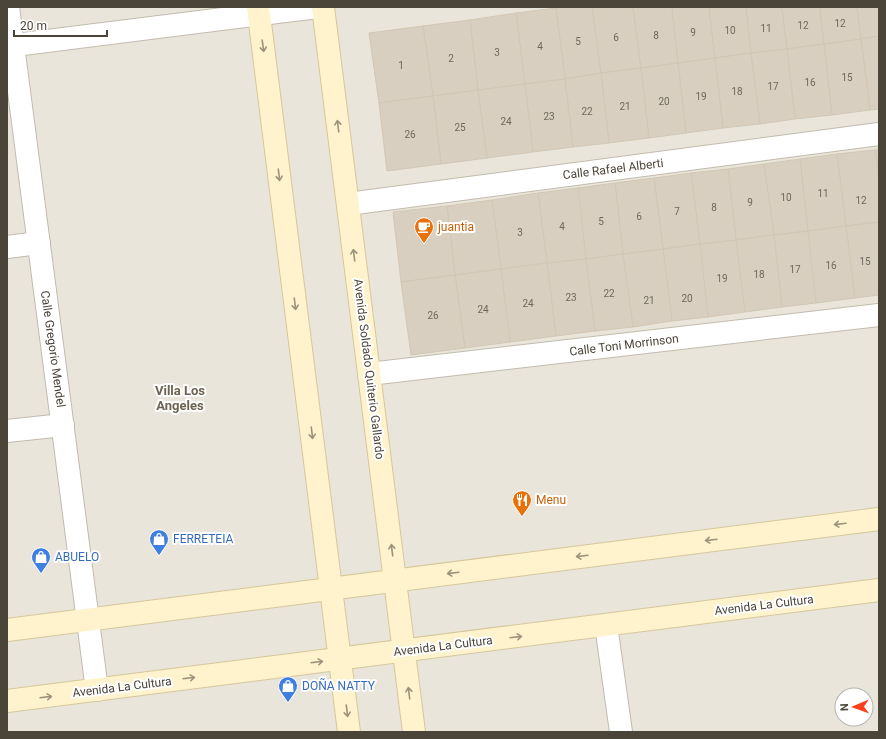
<svg xmlns="http://www.w3.org/2000/svg" width="886" height="739" viewBox="0 0 886 739" font-family="Roboto,sans-serif">
  <style>
    .residential { fill: #eae5da; fill-rule: evenodd }
    .building { fill: #d8cfc1; stroke: #d3c7b4 }
    .lines { fill: none; stroke-linecap: round; stroke-linejoin: round }
    .street-casing { stroke: #c2bbae; stroke-width: 24 }
    .secondary-casing { stroke: #d6c79b; stroke-width: 24 }
    .street { stroke: #fff; stroke-width: 22 }
    .secondary { stroke: #fff3cd; stroke-width: 22 }
    .oneway { stroke: #9c937c }
    .labels { text-anchor: middle; dominant-baseline: central; stroke-width: 4; stroke-linejoin: round; paint-order: stroke }
    .number-label { font-size: 10px; fill: #6e675b }
    .street-label { font-size: 12px; fill: #4b4439; stroke: #fff }
    .food-label { font-size: 12px; fill: #c56008; stroke: #fff; text-anchor: start }
    .shop-label { font-size: 12px; fill: #366cbe; stroke: #fff; text-anchor: start }
    .neighbourhood-label { font-size: 13px; font-weight: bold; fill: #6e6250; stroke: #fff }
  </style>
  <rect width="100%" height="100%" fill="#f6f3ec"/>
  <!-- residential -->
  <path class="residential" d="M7,7H879V732H7ZM842,695H866V719H842Z"/>
  <!-- building -->
  <g class="building">
    <polygon points="561,7 592,7 601,73 565,79 556,8"/>
    <polygon points="592,7 633,7 641,68 601,73"/>
    <polygon points="633,7 672,7 678,63 641,68"/>
    <polygon points="672,7 709,7 715,58 678,63"/>
    <polygon points="709,7 746,7 751,53 715,58"/>
    <polygon points="746,7 782,7 787,49 751,53"/>
    <polygon points="782,7 820,7 824,44 787,49"/>
    <polygon points="820,7 857,7 861,39 824,44"/>
    <polygon points="857,7 879,7 879,36 861,39"/>
    <polygon points="556,8 565,79 525,84 516,13"/>
    <polygon points="516,13 525,84 478,90 470,20"/>
    <polygon points="470,20 478,90 433,96 423,26"/>
    <polygon points="423,26 433,96 379,103 369,33"/>
    <polygon points="879,36 879,109 870,110 861,39"/>
    <polygon points="861,39 870,110 832,115 824,44"/>
    <polygon points="824,44 832,115 795,119 787,49"/>
    <polygon points="787,49 795,119 760,124 751,53"/>
    <polygon points="751,53 760,124 723,128 715,58"/>
    <polygon points="715,58 723,128 686,133 678,63"/>
    <polygon points="678,63 686,133 649,138 641,68"/>
    <polygon points="641,68 649,138 609,143 601,73"/>
    <polygon points="601,73 609,143 573,147 565,79"/>
    <polygon points="565,79 573,147 533,152 525,84"/>
    <polygon points="525,84 533,152 487,158 478,90"/>
    <polygon points="478,90 487,158 441,164 433,96"/>
    <polygon points="433,96 441,164 387,171 379,103"/>
    <polygon points="879,149 879,177 875,150"/>
    <polygon points="875,150 879,177 879,222 846,226 837,154"/>
    <polygon points="837,154 846,226 808,231 800,159"/>
    <polygon points="800,159 808,231 774,235 764,164"/>
    <polygon points="764,164 774,235 736,240 728,169"/>
    <polygon points="728,169 736,240 700,244 691,173"/>
    <polygon points="691,173 700,244 663,249 654,178"/>
    <polygon points="654,178 663,249 623,254 615,183"/>
    <polygon points="615,183 623,254 586,259 578,188"/>
    <polygon points="578,188 586,259 547,263 538,193"/>
    <polygon points="538,193 547,263 501,269 492,200"/>
    <polygon points="492,200 501,269 455,275 447,206"/>
    <polygon points="447,206 455,275 401,282 393,212"/>
    <polygon points="879,222 879,295 855,298 846,226"/>
    <polygon points="846,226 855,298 816,303 808,231"/>
    <polygon points="808,231 816,303 782,307 774,235"/>
    <polygon points="774,235 782,307 745,312 736,240"/>
    <polygon points="736,240 745,312 708,317 700,244"/>
    <polygon points="700,244 708,317 672,321 663,249"/>
    <polygon points="663,249 672,321 633,327 623,254"/>
    <polygon points="623,254 633,327 595,331 586,259"/>
    <polygon points="586,259 595,331 556,336 547,263"/>
    <polygon points="547,263 556,336 510,342 501,269"/>
    <polygon points="501,269 510,342 465,348 455,275"/>
    <polygon points="455,275 465,348 411,355 401,282"/>
  </g>
  <g class="lines">
    <!-- street casing -->
    <g class="street-casing">
      <g id="street">
        <polyline points="8,7 97,690"/>
        <polyline points="7,46 318,7"/>
        <polyline points="348,204 879,134"/>
        <polyline points="7,247 39,243"/>
        <polyline points="369,374 879,315"/>
        <polyline points="7,431 63,425"/>
        <polyline points="606,625 621,732"/>
      </g>
    </g>
    <!-- secondary casing -->
    <g class="secondary-casing">
      <g id="secondary">
        <polyline points="258,7 349,732"/>
        <polyline points="323,7 414,732"/>
        <polyline points="7,630 879,519"/>
        <polyline points="7,701 879,590"/>
      </g>
    </g>
    <!-- street -->
    <use href="#street" class="street"/>
    <!-- secondary -->
    <use href="#secondary" class="secondary"/>
  </g>
  <!-- one-way arrows -->
  <defs><path id="oneway-shaft" d="M-6 0H5M1.5-3L5.5 0L1.5 3" fill="none" stroke-width="1.6" stroke-linecap="round" stroke-linejoin="round"/></defs>
  <g class="oneway">
    <use href="#oneway-shaft" transform="translate(263 46) rotate(82)"/>
    <use href="#oneway-shaft" transform="translate(338 126) rotate(-97)"/>
    <use href="#oneway-shaft" transform="translate(279 175) rotate(83)"/>
    <use href="#oneway-shaft" transform="translate(354 255) rotate(-97)"/>
    <use href="#oneway-shaft" transform="translate(295 304) rotate(83)"/>
    <use href="#oneway-shaft" transform="translate(312 433) rotate(83)"/>
    <use href="#oneway-shaft" transform="translate(840 524) rotate(173)"/>
    <use href="#oneway-shaft" transform="translate(711 540) rotate(173)"/>
    <use href="#oneway-shaft" transform="translate(392 550) rotate(-97)"/>
    <use href="#oneway-shaft" transform="translate(582 556) rotate(173)"/>
    <use href="#oneway-shaft" transform="translate(453 573) rotate(173)"/>
    <use href="#oneway-shaft" transform="translate(516 637) rotate(-7)"/>
    <use href="#oneway-shaft" transform="translate(317 662) rotate(-7)"/>
    <use href="#oneway-shaft" transform="translate(189 678) rotate(-7)"/>
    <use href="#oneway-shaft" transform="translate(409 693) rotate(-97)"/>
    <use href="#oneway-shaft" transform="translate(46 697) rotate(-7)"/>
    <use href="#oneway-shaft" transform="translate(347 711) rotate(83)"/>
  </g>
  <!-- icons -->
  <defs>
    <g id="cafe-pin" transform="scale(1)"><path d="M0 17L-7.5 6A9.5 9.5 0 1 1 7.5 6Z" fill="#e8710a" stroke="#fff"/><path d="M-5.5-4.5H6V0H3Q3 3.5 0 3.5H-2.5Q-5.5 3.5-5.5 0ZM3-3.2v2h1.7v-2ZM-6 4.5H4V6H-6Z" fill="#fff"/></g>
    <g id="restaurant-pin" transform="scale(1)"><path d="M0 17L-7.5 6A9.5 9.5 0 1 1 7.5 6Z" fill="#e8710a" stroke="#fff"/><path d="M-5-6h1v4h1v-4h1v4h1v-4h1v5L-1.5 .5V6h-2V.5L-5-1ZM5-6V6H3V1.5H1.5Q1.5-4 5-6Z" fill="#fff"/></g>
    <g id="shop-pin" transform="scale(1)"><path d="M0 17L-7.5 6A9.5 9.5 0 1 1 7.5 6Z" fill="#3f7fe0" stroke="#fff"/><path d="M-5-2.5h2.3a2.7 3.5 0 0 1 5.4 0H5L5.5 6h-11ZM-1.5-2.5h3a1.5 2.3 0 0 0-3 0Z" fill="#fff"/></g>
  </defs>
  <g fill-rule="evenodd">
    <use href="#cafe-pin" x="424" y="227"/>
    <use href="#restaurant-pin" x="522" y="500"/>
    <use href="#shop-pin" x="159" y="539"/>
    <use href="#shop-pin" x="41" y="557"/>
    <use href="#shop-pin" x="288" y="686"/>
  </g>
  <g class="labels">
    <!-- number labels -->
    <g class="number-label">
      <text x="840" y="23">12</text>
      <text x="803" y="25">12</text>
      <text x="766" y="28">11</text>
      <text x="730" y="30">10</text>
      <text x="693" y="32">9</text>
      <text x="656" y="35">8</text>
      <text x="616" y="37">6</text>
      <text x="578" y="41">5</text>
      <text x="540" y="46">4</text>
      <text x="497" y="52">3</text>
      <text x="451" y="58">2</text>
      <text x="401" y="65">1</text>
      <text x="847" y="77">15</text>
      <text x="810" y="82">16</text>
      <text x="773" y="86">17</text>
      <text x="737" y="91">18</text>
      <text x="701" y="96">19</text>
      <text x="664" y="101">20</text>
      <text x="625" y="106">21</text>
      <text x="587" y="111">22</text>
      <text x="549" y="116">23</text>
      <text x="506" y="121">24</text>
      <text x="460" y="127">25</text>
      <text x="410" y="134">26</text>
      <text x="823" y="193">11</text>
      <text x="786" y="197">10</text>
      <text x="861" y="200">12</text>
      <text x="750" y="202">9</text>
      <text x="714" y="207">8</text>
      <text x="677" y="211">7</text>
      <text x="639" y="216">6</text>
      <text x="601" y="221">5</text>
      <text x="562" y="226">4</text>
      <text x="520" y="232">3</text>
      <text x="865" y="261">15</text>
      <text x="831" y="265">16</text>
      <text x="795" y="269">17</text>
      <text x="759" y="274">18</text>
      <text x="722" y="278">19</text>
      <text x="609" y="293">22</text>
      <text x="571" y="297">23</text>
      <text x="687" y="298">20</text>
      <text x="649" y="300">21</text>
      <text x="528" y="303">24</text>
      <text x="483" y="309">24</text>
      <text x="433" y="315">26</text>
    </g>
    <!-- street labels -->
    <g class="street-label">
      <text transform="translate(613 169) rotate(-7)">Calle Rafael Alberti</text>
      <text transform="translate(624 345) rotate(-7)">Calle Toni Morrinson</text>
      <text transform="translate(53 349) rotate(82)">Calle Gregorio Mendel</text>
      <text transform="translate(369 369) rotate(83)">Avenida Soldado Quiterio Gallardo</text>
      <text transform="translate(764 605) rotate(-7)">Avenida La Cultura</text>
      <text transform="translate(443 646) rotate(-7)">Avenida La Cultura</text>
      <text transform="translate(122 687) rotate(-7)">Avenida La Cultura</text>
    </g>
    <!-- food labels -->
    <g class="food-label">
      <text x="438" y="227">juantia</text>
      <text x="536" y="500">Menu</text>
    </g>
    <!-- shop labels -->
    <g class="shop-label">
      <text x="173" y="539">FERRETEIA</text>
      <text x="55" y="557">ABUELO</text>
      <text x="302" y="686">DOÑA NATTY</text>
    </g>
    <!-- neighbourhood labels -->
    <g class="neighbourhood-label">
      <text x="180" y="390">Villa Los<tspan x="180" dy="15">Angeles</tspan></text>
    </g>
  </g>
  <!-- border -->
  <rect width="886" height="739" fill="none" stroke="#4b4439" stroke-width="16"/>
  <!-- north arrow -->
  <g transform="translate(854 707) rotate(268)"><circle r="19" fill="#ffffff" stroke="#b7b4b0"/>
  <path d="M0-3L7 15L0 10L-7 15Z" fill="#fc3f1d"/>
  <text y="-6" font-size="11" font-weight="bold" text-anchor="middle" fill="#4b4439">N</text>
  </g>
  <!-- scale -->
  <path d="M14 30v6h93v-6" fill="none" stroke="#4b4439" stroke-width="2"/>
  <text x="20" y="30" font-size="12" fill="#4b4439" stroke="#ffffff" stroke-width="3" paint-order="stroke">20 m</text>
</svg>
